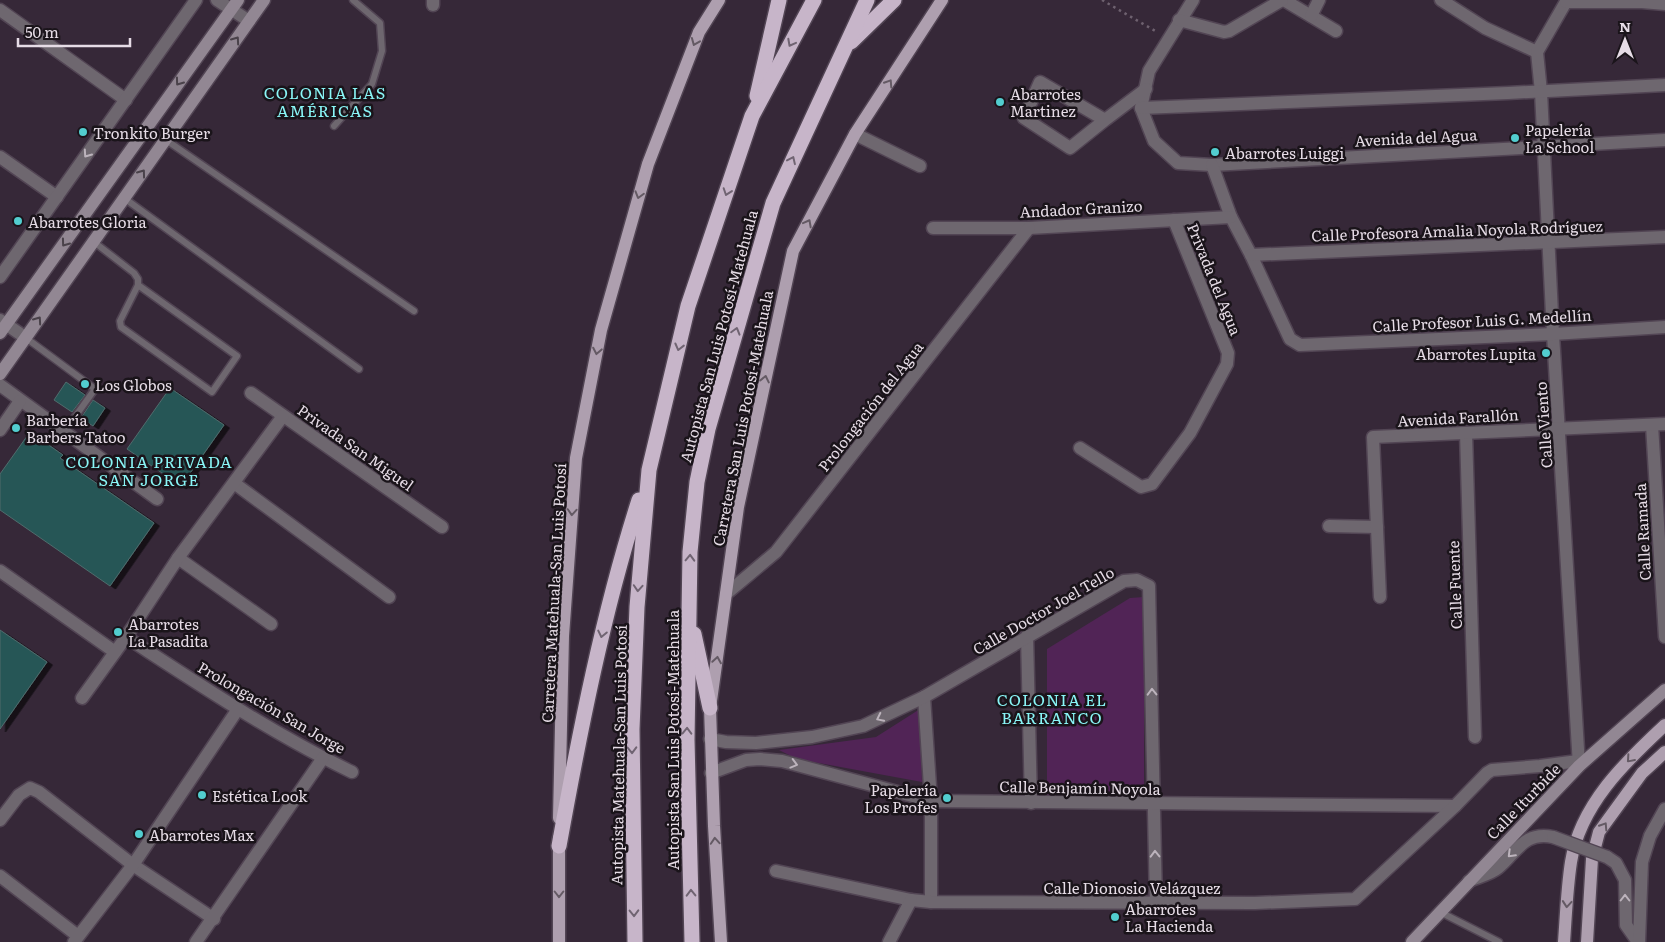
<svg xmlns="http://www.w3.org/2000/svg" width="1665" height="942" viewBox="0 0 1665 942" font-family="Literata,serif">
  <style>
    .green { fill: #512456 }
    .building { fill: #265657; stroke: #4f6c6c; filter: url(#shadow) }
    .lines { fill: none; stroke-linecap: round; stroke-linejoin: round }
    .lane-casing { stroke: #524554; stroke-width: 9 }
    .street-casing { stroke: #524554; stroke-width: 15 }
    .secondary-casing { stroke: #524554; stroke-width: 15 }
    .primary-casing { stroke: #524554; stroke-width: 15 }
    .highway-casing { stroke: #524554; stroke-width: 18 }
    .path { stroke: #6e616f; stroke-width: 2.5; stroke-dasharray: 2.5 4; stroke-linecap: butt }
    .lane { stroke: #6e676f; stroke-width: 6 }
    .street { stroke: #6e676f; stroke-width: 12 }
    .secondary { stroke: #928793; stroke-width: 12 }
    .primary { stroke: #ae9faf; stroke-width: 12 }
    .highway { stroke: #c7b5c9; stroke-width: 15 }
    .street-bridge-casing { stroke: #524554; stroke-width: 15; stroke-linecap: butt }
    .street-bridge { stroke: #6e676f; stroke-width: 12 }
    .oneway { stroke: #4a424a }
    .oneway2 { stroke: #645a64 }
    .oneway3 { stroke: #706472 }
    .oneway4 { stroke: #bcb3bc }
    .poi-dot { fill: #52cdcf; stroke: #1a141a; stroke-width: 2 }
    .labels { text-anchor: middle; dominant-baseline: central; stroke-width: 5; stroke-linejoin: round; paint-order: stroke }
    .poi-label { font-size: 15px; fill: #e6dce6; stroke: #1a141a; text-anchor: start }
    .street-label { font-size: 15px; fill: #e6dce6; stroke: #1a141a }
    .neighbourhood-label { font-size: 16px; letter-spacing: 1px; fill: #8af6f7; stroke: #1a141a }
  </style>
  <defs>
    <filter id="shadow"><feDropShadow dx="5.5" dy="3" stdDeviation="0" flood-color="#0009"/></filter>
  </defs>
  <rect width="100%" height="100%" fill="#362838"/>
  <!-- green -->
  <g class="green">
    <polygon points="1144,597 1144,795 1047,797 1047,649 1130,598"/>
    <polygon points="920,709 922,782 797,759 779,750 876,737"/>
  </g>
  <!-- building -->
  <g class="building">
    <polygon points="66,382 85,395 72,412 54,400"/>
    <polygon points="170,388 224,425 181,486 127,449"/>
    <polygon points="93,400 105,408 93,426 81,418"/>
    <polygon points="30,432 63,455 60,458 154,523 110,586 0,510 0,474"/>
    <polygon points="0,630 47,662 0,729"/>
  </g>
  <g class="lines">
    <!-- lane casing -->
    <g class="lane-casing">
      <g id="lane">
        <polyline points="334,126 372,84 382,51 380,23 353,0"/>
        <polyline points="166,140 414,311"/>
        <polyline points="124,198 359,369"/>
        <polyline points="94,242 134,273 138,279 138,285 120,321 121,327 212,392 237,356 138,285"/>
        <polyline points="26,338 95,389 64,432"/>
        <polyline points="1440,912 1499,942"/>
      </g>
    </g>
    <!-- street casing -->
    <g class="street-casing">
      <g id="street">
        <polyline points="217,0 249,21"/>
        <polyline points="433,0 433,5"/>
        <polyline points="1193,0 1149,71 1141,108 1154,141 1178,163 1212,165 1665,140"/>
        <polyline points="1284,0 1336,31"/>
        <polyline points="1441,0 1485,28 1537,52"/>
        <polyline points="1567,0 1537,52 1541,92 1553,334 1579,766"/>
        <polyline points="1566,2 1642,2 1665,4"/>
        <polyline points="0,10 126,100"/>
        <polyline points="1311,16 1319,0"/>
        <polyline points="1179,20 1224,32 1229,31 1282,0"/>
        <polyline points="1141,108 1508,93 1665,85"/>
        <polyline points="1105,120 1070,148 1024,118 1040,82 1105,120 1146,89"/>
        <polyline points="855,134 920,166"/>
        <polyline points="0,157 57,197"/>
        <polyline points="1212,165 1231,217 1251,255 1290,339 1300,345 1553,334 1665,327"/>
        <polyline points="933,228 1029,228 1231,217"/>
        <polyline points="1251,255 1665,237"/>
        <polyline points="0,277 196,0"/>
        <polyline points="0,320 26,338"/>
        <polyline points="0,385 157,499"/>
        <polyline points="251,393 442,527"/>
        <polyline points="1652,425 1665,637"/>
        <polyline points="0,430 20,401"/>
        <polyline points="1466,433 1475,737"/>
        <polyline points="1080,448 1141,487 1152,484 1190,433 1227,364 1228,353 1174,220"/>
        <polyline points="234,483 389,597"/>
        <polyline points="1329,526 1377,527"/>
        <polyline points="178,558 271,624"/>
        <polyline points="0,571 115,652"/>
        <polyline points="726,594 776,552 1029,228"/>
        <polyline points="1380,597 1373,437 1665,424"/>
        <polyline points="1027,636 1031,803"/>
        <path d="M126,637C200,685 273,734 352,772"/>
        <polyline points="924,697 931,801 931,902"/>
        <polyline points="82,698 126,637 178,558 283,416"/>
        <polyline points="710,739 726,742 756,743 812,737 863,726 924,697 1124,581 1137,580 1149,586 1156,903"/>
        <polyline points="711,773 746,760 760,759 782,761 931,801 1455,806"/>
        <polyline points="0,820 19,795 30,788 39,792 133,865 214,919"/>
        <polyline points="1607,857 1616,863 1625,880 1626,925 1638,942"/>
        <polyline points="776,871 911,900 931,902 1255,903 1355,899 1455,806 1487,773 1492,770 1540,766 1578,761"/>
        <polyline points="0,876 78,936"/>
        <path d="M1469,881C1478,877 1491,874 1498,868C1517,852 1524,831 1553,837"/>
        <polyline points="74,942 133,865 238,709"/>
        <polyline points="196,942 323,758"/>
        <polyline points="889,942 911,900"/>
        <polyline points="1639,942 1642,862 1650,836 1665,809"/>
      </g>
    </g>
    <!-- secondary casing -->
    <g class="secondary-casing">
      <g id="secondary">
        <polyline points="0,333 238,0"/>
        <polyline points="0,374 264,0"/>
        <polyline points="1412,942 1579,766 1665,690"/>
      </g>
    </g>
    <!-- primary casing -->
    <g class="primary-casing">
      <g id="primary">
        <polyline points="559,818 563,636 576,458 601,330 648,164 699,32 719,0"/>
        <polyline points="559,942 559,838"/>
        <polyline points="721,942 714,826 710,708 738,507 793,251 855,134 942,0"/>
        <path d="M1564,942C1566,915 1567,888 1571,862C1580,805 1625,762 1665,725"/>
        <polyline points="1587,942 1592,859 1599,832 1642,773 1665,752"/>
      </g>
    </g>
    <!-- highway casing -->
    <g class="highway-casing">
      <g id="highway">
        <polyline points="851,42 894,0"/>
        <polyline points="757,96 779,0"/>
        <polyline points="694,634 710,708"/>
        <path d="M559,846C580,730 603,613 639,500"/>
        <polyline points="635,942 632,729 637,607 649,470 688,306 752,116 814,0"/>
        <polyline points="692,942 687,740 690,552 697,482 708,429 773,203 867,0"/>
      </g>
    </g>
    <!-- path -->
    <polyline class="path" points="1102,0 1157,32"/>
    <!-- lane -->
    <use href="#lane" class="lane"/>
    <!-- street -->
    <use href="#street" class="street"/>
    <!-- secondary -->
    <use href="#secondary" class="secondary"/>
    <!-- primary -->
    <use href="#primary" class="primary"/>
    <!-- highway -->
    <use href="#highway" class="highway"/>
    <!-- street-bridge casing -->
    <g class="street-bridge-casing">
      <polyline id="street-bridge" points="1553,837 1607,857"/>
    </g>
    <!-- street-bridge -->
    <use href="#street-bridge" class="street-bridge"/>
  </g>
  <!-- one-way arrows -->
  <defs><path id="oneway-chevron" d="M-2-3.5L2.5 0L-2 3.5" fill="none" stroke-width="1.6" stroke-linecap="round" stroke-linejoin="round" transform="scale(1.25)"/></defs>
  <g class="oneway">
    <use href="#oneway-chevron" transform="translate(236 40) rotate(-55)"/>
    <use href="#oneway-chevron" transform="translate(179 82) rotate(126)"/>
    <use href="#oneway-chevron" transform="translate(142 173) rotate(-54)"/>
    <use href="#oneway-chevron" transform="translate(65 243) rotate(126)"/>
    <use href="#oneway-chevron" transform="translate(38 320) rotate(-55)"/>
  </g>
  <g class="oneway2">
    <use href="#oneway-chevron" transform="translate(695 42) rotate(112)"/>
    <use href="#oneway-chevron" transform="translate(889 83) rotate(-57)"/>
    <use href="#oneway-chevron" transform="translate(639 195) rotate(106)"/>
    <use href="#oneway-chevron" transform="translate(808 223) rotate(-62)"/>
    <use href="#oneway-chevron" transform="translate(597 351) rotate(101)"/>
    <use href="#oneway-chevron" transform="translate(765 379) rotate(-78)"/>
    <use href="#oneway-chevron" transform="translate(572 512) rotate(94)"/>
    <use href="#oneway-chevron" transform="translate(717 660) rotate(-81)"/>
    <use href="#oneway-chevron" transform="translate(1630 759) rotate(131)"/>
    <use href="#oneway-chevron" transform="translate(1604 826) rotate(-57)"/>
    <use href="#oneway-chevron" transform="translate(715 841) rotate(-94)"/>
    <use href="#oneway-chevron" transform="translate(559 894) rotate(90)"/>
    <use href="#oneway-chevron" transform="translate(1567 904) rotate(95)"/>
  </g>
  <g class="oneway3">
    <use href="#oneway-chevron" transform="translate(791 43) rotate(118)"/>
    <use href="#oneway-chevron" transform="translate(792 160) rotate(-65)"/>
    <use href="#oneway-chevron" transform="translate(727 192) rotate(109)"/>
    <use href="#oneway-chevron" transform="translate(736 331) rotate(-74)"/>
    <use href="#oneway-chevron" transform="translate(679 347) rotate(104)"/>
    <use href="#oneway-chevron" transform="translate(690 558) rotate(-88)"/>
    <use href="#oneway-chevron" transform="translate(638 588) rotate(94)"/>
    <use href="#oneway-chevron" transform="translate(602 634) rotate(102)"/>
    <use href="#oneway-chevron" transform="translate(687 731) rotate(-89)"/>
    <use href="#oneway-chevron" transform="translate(632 750) rotate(89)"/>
    <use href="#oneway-chevron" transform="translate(691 893) rotate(-91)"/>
    <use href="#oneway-chevron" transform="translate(634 913) rotate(89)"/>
  </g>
  <g class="oneway4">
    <use href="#oneway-chevron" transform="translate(87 154) rotate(125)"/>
    <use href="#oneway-chevron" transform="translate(1152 692) rotate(-91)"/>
    <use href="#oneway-chevron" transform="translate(880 718) rotate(154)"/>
    <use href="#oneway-chevron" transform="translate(794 764) rotate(15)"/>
    <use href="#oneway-chevron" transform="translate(1155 854) rotate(-91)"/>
    <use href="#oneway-chevron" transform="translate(1511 854) rotate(135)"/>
    <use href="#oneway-chevron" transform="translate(1625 898) rotate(-90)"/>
  </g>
  <!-- markers -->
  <g class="poi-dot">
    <circle cx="1000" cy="102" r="5"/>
    <circle cx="83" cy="132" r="5"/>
    <circle cx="1515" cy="138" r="5"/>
    <circle cx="1215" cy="152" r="5"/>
    <circle cx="18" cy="221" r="5"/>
    <circle cx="1546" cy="353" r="5"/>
    <circle cx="85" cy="384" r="5"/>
    <circle cx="16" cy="428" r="5"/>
    <circle cx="118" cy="632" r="5"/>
    <circle cx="202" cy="795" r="5"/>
    <circle cx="947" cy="798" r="5"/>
    <circle cx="139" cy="834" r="5"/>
    <circle cx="1115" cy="917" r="5"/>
  </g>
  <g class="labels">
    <!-- poi labels -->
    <g class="poi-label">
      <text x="1010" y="93">Abarrotes<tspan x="1010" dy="17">Martinez</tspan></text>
      <text x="1525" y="129">Papelería<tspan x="1525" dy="17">La School</tspan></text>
      <text x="93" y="132">Tronkito Burger</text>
      <text x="1225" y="152">Abarrotes Luiggi</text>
      <text x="28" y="221">Abarrotes Gloria</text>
      <text x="1536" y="353" text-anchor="end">Abarrotes Lupita</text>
      <text x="95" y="384">Los Globos</text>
      <text x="26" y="419">Barbería<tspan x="26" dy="17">Barbers Tatoo</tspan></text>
      <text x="128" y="623">Abarrotes<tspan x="128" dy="17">La Pasadita</tspan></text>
      <text x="937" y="789" text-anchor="end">Papelería<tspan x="937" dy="17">Los Profes</tspan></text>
      <text x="212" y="795">Estética Look</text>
      <text x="149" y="834">Abarrotes Max</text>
      <text x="1125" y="908">Abarrotes<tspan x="1125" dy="17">La Hacienda</tspan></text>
    </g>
    <!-- street labels -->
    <g class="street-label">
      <text transform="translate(1416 137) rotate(-3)">Avenida del Agua</text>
      <text transform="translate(1081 208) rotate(-3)">Andador Granizo</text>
      <text transform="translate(1457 230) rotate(-2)">Calle Profesora Amalia Noyola Rodríguez</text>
      <text transform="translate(1215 279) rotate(68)">Privada del Agua</text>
      <text transform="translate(1482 320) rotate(-3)">Calle Profesor Luis G. Medellín</text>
      <text transform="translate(718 336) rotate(-75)">Autopista San Luis Potosí-Matehuala</text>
      <text transform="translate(870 406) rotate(-52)">Prolongación del Agua</text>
      <text transform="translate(1458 417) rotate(-3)">Avenida Farallón</text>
      <text transform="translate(742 418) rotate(-79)">Carretera San Luis Potosí-Matehuala</text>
      <text transform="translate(1543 425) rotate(-94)">Calle Viento</text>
      <text transform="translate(356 447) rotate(35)">Privada San Miguel</text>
      <text transform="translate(1642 532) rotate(-93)">Calle Ramada</text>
      <text transform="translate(1454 585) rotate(-92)">Calle Fuente</text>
      <text transform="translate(553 593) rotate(-87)">Carretera Matehuala-San Luis Potosí</text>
      <text transform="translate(1043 610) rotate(-30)">Calle Doctor Joel Tello</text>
      <text transform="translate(272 707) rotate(30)">Prolongación San Jorge</text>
      <text transform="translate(672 740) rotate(-90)">Autopista San Luis Potosí-Matehuala</text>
      <text transform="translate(618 755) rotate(-89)">Autopista Matehuala-San Luis Potosí</text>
      <text transform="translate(1080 787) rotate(1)">Calle Benjamín Noyola</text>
      <text transform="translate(1523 801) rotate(-46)">Calle Iturbide</text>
      <text x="1132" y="887">Calle Dionosio Velázquez</text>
    </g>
    <!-- neighbourhood labels -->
    <g class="neighbourhood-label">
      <text x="325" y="92">COLONIA LAS<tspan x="325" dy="18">AMÉRICAS</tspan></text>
      <text x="149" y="461">COLONIA PRIVADA<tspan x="149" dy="18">SAN JORGE</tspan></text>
      <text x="1052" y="699">COLONIA EL<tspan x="1052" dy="18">BARRANCO</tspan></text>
    </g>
  </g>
  <!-- north arrow -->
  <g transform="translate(1625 40)" stroke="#1a141a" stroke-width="4" paint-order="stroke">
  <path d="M0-4L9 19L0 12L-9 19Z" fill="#e6dce6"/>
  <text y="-8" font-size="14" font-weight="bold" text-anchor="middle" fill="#e6dce6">N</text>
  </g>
  <!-- scale -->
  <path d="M18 38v8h112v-8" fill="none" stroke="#e6dce6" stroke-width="2.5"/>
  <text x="25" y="38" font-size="15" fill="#e6dce6" stroke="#1a141a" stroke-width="4" paint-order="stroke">50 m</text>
</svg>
